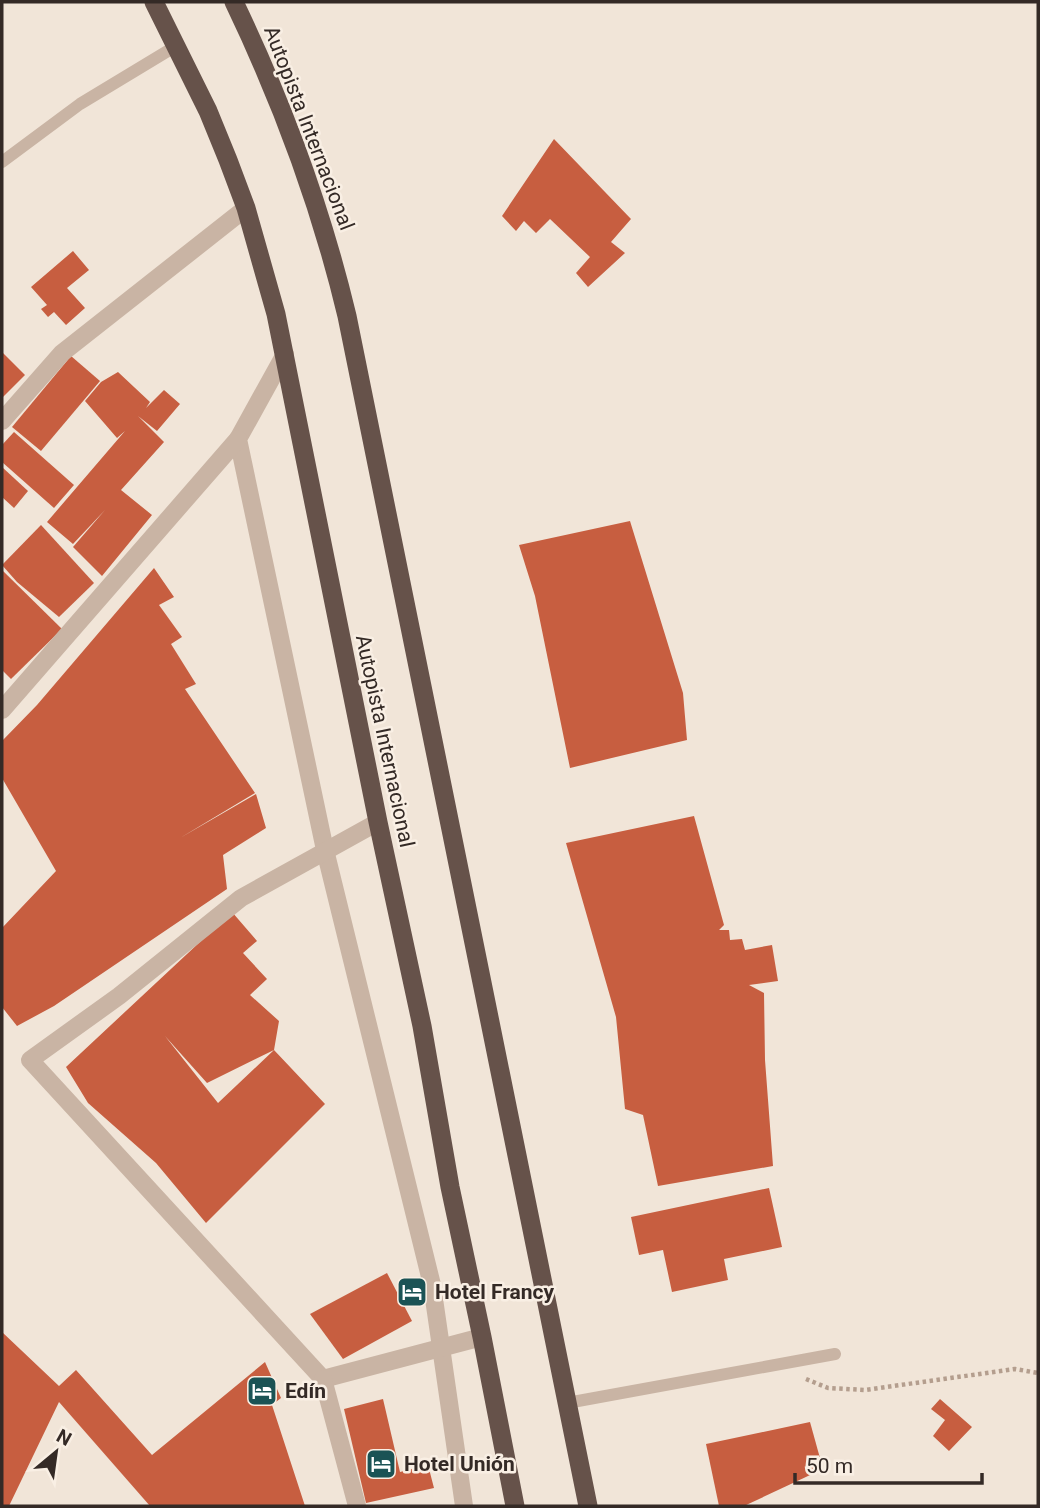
<svg xmlns="http://www.w3.org/2000/svg" width="1040" height="1508" viewBox="0 0 1040 1508" font-family="Roboto,sans-serif">
  <style>
    .building { fill: #c75e40; fill-rule: evenodd }
    .lines { fill: none; stroke-linecap: round; stroke-linejoin: round }
    .path { stroke: #b49e8e; stroke-width: 4.5; stroke-dasharray: 3.5 3.5; stroke-linecap: butt }
    .service { stroke: #c9b4a4; stroke-width: 12 }
    .minor { stroke: #c9b4a4; stroke-width: 18 }
    .trunk { stroke: #66524a; stroke-width: 19 }
    .labels { text-anchor: middle; dominant-baseline: central; stroke-width: 5; stroke-linejoin: round; paint-order: stroke }
    .street-label { font-size: 21px; fill: #342a26; stroke: #f9efe4 }
    .poi-label { font-size: 21px; font-weight: bold; fill: #342a26; stroke: #f9efe4; text-anchor: start }
  </style>
  <rect width="100%" height="100%" fill="#f1e5d8"/>
  <!-- building -->
  <g class="building">
    <polygon points="554,139 631,219 611,242 625,253 588,287 576,273 590,257 550,219 536,233 524,221 516,231 502,216"/>
    <polygon points="73,251 89,270 67,288 85,308 66,325 54,312 48,317 41,309 47,305 31,287"/>
    <polygon points="2,352 25,375 2,398"/>
    <polygon points="71,356 100,381 41,451 12,427"/>
    <polygon points="118,372 150,402 146,408 164,390 180,404 157,431 138,416 164,442 121,490 152,515 102,576 73,547 105,510 73,544 47,522 125,431 117,438 85,401 101,382"/>
    <polygon points="14,432 74,485 54,508 2,462 2,445"/>
    <polygon points="2,467 28,491 14,508 2,497"/>
    <polygon points="630,521 683,693 687,740 570,768 535,596 519,545"/>
    <polygon points="41,525 94,583 59,617 17,582 2,565"/>
    <polygon points="154,568 174,597 159,605 182,637 171,644 196,684 185,689 255,793 180,838 256,794 266,828 223,855 227,889 54,1006 17,1026 2,1007 2,928 56,871 2,778 2,741 37,705"/>
    <polygon points="2,570 62,629 11,679 2,670"/>
    <polygon points="694,816 724,925 719,930 729,930 730,940 742,939 745,950 772,945 778,981 749,985 764,993 765,1060 773,1166 658,1186 643,1115 625,1109 616,1017 566,843"/>
    <path d="M232,912L257,941L243,953L267,979L250,995L279,1021L274,1050L325,1104L206,1223L156,1163L88,1103L66,1067ZM165,1036L207,1083L274,1050L218,1103Z"/>
    <polygon points="769,1188 782,1247 724,1259 728,1280 672,1292 663,1250 639,1255 631,1217"/>
    <polygon points="387,1273 412,1321 343,1359 310,1314"/>
    <polygon points="2,1332 59,1386 76,1370 152,1455 265,1362 281,1398 272,1405 305,1506 150,1506 59,1402 9,1506 2,1506"/>
    <polygon points="383,1399 400,1472 428,1465 434,1488 366,1503 344,1409"/>
    <polygon points="940,1399 972,1427 949,1451 933,1436 945,1420 931,1409"/>
    <polygon points="810,1422 823,1469 744,1506 719,1506 706,1444"/>
  </g>
  <g class="lines">
    <!-- path -->
    <polyline class="path" points="806,1379 828,1388 865,1390 1015,1369 1038,1373"/>
    <!-- service -->
    <g class="service">
      <polyline points="2,162 80,104 176,46"/>
      <polyline points="567,1403 835,1354"/>
    </g>
    <!-- minor -->
    <g class="minor">
      <polyline points="285,354 238,439 325,850 432,1285 464,1506"/>
      <polyline points="2,421 62,353 246,208"/>
      <polyline points="2,710 238,439"/>
      <polyline points="378,822 241,898 119,996 30,1060 323,1379 482,1337"/>
      <polyline points="323,1379 357,1506"/>
    </g>
    <!-- trunk -->
    <g class="trunk">
      <polyline points="154,2 208,111 228,160 246,208 276,314 378,822 422,1026 450,1187 482,1337 515,1506"/>
      <path d="M234,2C282,102 321,207 347,316L588,1506"/>
    </g>
  </g>
  <!-- icons -->
  <defs>
    <g id="hotel-square" transform="scale(1.575)"><rect x="-9" y="-9" width="18" height="18" rx="4" fill="#1b5355" stroke="#f9efe4"/><path d="M-6-4.5h1.5V1H6V5H4.5V3h-9V5H-6ZM-4 0a1.8 1.8 0 1 1 3.6 0ZM.5 0V-2.5h3Q6-2.5 6 0Z" fill="#fff"/></g>
  </defs>
  <g fill-rule="evenodd">
    <use href="#hotel-square" x="412" y="1292"/>
    <use href="#hotel-square" x="262" y="1391"/>
    <use href="#hotel-square" x="381" y="1464"/>
  </g>
  <g class="labels">
    <!-- street labels -->
    <g class="street-label">
      <text transform="translate(309 128) rotate(69)">Autopista Internacional</text>
      <text transform="translate(385 741) rotate(78)">Autopista Internacional</text>
    </g>
    <!-- poi labels -->
    <g class="poi-label">
      <text x="435" y="1292">Hotel Francy</text>
      <text x="285" y="1391">Edín</text>
      <text x="404" y="1464">Hotel Unión</text>
    </g>
  </g>
  <!-- border -->
  <rect width="1040" height="1508" fill="none" stroke="#342a26" stroke-width="7"/>
  <!-- north arrow -->
  <g transform="translate(56 1452) rotate(29)" stroke="#f9efe4" stroke-width="5" paint-order="stroke">
  <path d="M0-5L12 26L0 18L-12 26Z" fill="#342a26"/>
  <text y="-10" font-size="19" font-weight="bold" text-anchor="middle" fill="#342a26">N</text>
  </g>
  <!-- scale -->
  <path d="M795 1473v10h187v-10" fill="none" stroke="#342a26" stroke-width="3.5"/>
  <text x="806" y="1473" font-size="21" fill="#342a26" stroke="#f9efe4" stroke-width="5" paint-order="stroke">50 m</text>
</svg>
